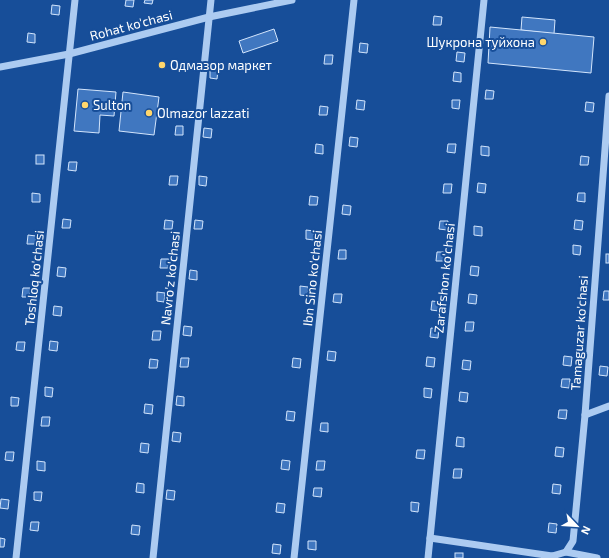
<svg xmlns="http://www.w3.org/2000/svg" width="609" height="558" viewBox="0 0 609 558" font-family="'Exo 2',sans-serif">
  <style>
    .building { fill: #4077c0; stroke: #d3e5fc }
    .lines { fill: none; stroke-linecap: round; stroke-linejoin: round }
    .minor { stroke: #accbf1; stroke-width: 7 }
    .poi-dot { fill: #ffd66c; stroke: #174e99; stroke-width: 1.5 }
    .labels { text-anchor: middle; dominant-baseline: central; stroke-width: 4; stroke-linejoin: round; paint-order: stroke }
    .street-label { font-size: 13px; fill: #fff; stroke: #174e99 }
    .poi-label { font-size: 13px; fill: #fff; stroke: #174e99; text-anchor: start }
  </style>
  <rect width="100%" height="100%" fill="#174e99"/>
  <!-- building -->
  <g class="building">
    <polygon points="126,0 134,0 133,7 125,6"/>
    <polygon points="145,0 153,0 152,4 144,3"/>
    <polygon points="52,5 60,6 59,15 51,14"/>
    <polygon points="434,16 442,17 441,25 433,25"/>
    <polygon points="522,17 555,20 554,34 521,30"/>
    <polygon points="490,27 594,37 591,73 488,63"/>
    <polygon points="274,29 278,41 243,53 239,41"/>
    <polygon points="28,33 35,34 35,43 27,42"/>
    <polygon points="360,43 368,44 367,53 359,52"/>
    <polygon points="457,52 465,53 464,62 456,61"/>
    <polygon points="325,55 333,55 332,64 324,64"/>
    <polygon points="210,69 218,70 217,79 210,78"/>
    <polygon points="454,72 461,73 461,82 453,81"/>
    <polygon points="78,89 116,92 114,116 100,115 99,133 74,131"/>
    <polygon points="486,90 494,91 493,99 485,99"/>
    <polygon points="123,92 159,97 154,135 119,131"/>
    <polygon points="357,100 365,101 364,110 356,109"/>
    <polygon points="452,100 460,100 459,109 452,108"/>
    <polygon points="586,102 594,103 593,112 585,111"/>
    <polygon points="320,106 328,107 327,115 319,115"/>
    <polygon points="176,126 183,126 183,135 175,135"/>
    <polygon points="204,128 212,129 211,138 203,137"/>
    <polygon points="350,137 358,138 357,147 349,146"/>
    <polygon points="316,144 323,145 323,154 315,153"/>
    <polygon points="448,144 456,144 455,153 447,152"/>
    <polygon points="481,146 489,147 489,156 481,155"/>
    <rect x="36" y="155" width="8" height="9"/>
    <polygon points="581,156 589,157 588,165 580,165"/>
    <polygon points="69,162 77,162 76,171 68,170"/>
    <polygon points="170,176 178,176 177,185 169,185"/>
    <polygon points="199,176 207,177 206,186 199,185"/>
    <polygon points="478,183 486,184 485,193 477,192"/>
    <polygon points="444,184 452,184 451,193 443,193"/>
    <polygon points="32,193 40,194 40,202 32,202"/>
    <polygon points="578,193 585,193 585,202 577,201"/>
    <polygon points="310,196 318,197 317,205 309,205"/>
    <polygon points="343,205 351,206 350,215 342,214"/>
    <polygon points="63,219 71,220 70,228 62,228"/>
    <polygon points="165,220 173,221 172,229 164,229"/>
    <polygon points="195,220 203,221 202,229 194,229"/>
    <polygon points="575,220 583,221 582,230 574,229"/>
    <polygon points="440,221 448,221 447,230 439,229"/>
    <polygon points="474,226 482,227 482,236 474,235"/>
    <polygon points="306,230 314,231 314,240 306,239"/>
    <polygon points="28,235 36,236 35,244 27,244"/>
    <polygon points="573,245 581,246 580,255 573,254"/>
    <polygon points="339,250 346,250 346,259 338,259"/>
    <polygon points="437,252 445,252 444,261 436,261"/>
    <rect x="606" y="254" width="3" height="9"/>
    <polygon points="161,259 169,259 168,268 160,268"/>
    <polygon points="471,266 479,267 478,276 470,275"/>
    <polygon points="58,267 66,268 65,277 57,276"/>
    <polygon points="190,270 197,271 197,280 189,279"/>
    <polygon points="300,286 308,287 308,296 300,295"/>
    <polygon points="23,288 30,288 30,297 22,297"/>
    <polygon points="604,291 609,291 609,300 603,300"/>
    <polygon points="157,292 165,293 164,302 157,301"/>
    <polygon points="334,294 342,294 341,303 333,302"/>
    <polygon points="469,294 477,295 476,304 468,303"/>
    <polygon points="432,301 440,302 439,311 431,310"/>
    <polygon points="54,306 62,307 61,316 53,315"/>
    <polygon points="466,322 474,322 473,331 465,331"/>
    <polygon points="184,326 192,327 191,336 183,335"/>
    <polygon points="431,328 439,329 438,338 430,337"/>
    <polygon points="153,331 161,331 160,340 152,340"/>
    <polygon points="50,341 58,342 57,351 49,350"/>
    <polygon points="17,342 25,342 24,351 16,350"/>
    <polygon points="328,351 336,352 335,361 327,360"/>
    <polygon points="564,356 572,357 571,366 563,365"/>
    <polygon points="427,357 435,358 434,367 426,366"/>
    <polygon points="181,358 189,358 188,367 180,367"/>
    <polygon points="293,358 301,359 300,368 292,367"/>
    <polygon points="150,359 158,360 157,368 149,368"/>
    <polygon points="463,360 471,361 470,370 462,369"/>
    <polygon points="600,366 608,367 607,376 599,375"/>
    <polygon points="562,379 570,379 569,388 561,387"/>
    <polygon points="45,387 53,388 52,397 45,396"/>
    <polygon points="424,388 432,389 431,398 424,397"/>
    <polygon points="460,392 468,393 467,402 459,401"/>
    <polygon points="177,396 184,397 184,406 176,405"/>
    <polygon points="11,397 19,398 18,406 11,406"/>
    <polygon points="145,404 153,405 152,414 144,413"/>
    <polygon points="559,410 567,410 566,419 558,418"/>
    <polygon points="287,411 295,412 294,421 286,420"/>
    <polygon points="42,417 50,417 49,426 41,426"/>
    <polygon points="321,423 328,423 328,432 320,431"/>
    <polygon points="173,432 181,433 180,442 172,441"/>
    <polygon points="457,437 464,438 464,447 456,446"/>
    <polygon points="141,443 149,444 148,453 140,452"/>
    <polygon points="556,447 564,448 563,457 555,456"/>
    <polygon points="417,450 425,450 424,459 416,458"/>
    <polygon points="6,452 14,452 13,461 5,460"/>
    <polygon points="282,460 290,461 289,470 281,469"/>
    <polygon points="37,461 45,462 45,471 37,470"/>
    <polygon points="317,461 325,461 324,470 316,470"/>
    <polygon points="454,469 462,469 461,478 453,478"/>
    <polygon points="137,483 144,484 144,493 136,492"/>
    <polygon points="553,484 561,485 560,494 552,493"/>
    <polygon points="314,488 322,488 321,497 313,496"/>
    <polygon points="167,490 175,491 174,500 166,499"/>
    <polygon points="34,492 42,492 41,501 34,500"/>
    <polygon points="1,499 9,500 8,509 0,508"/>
    <polygon points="411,502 419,503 418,512 411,511"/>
    <polygon points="277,503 285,504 284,513 276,512"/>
    <polygon points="31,522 39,522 38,531 30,530"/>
    <polygon points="549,523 557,524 556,533 548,532"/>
    <polygon points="132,525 140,526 139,535 131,534"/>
    <polygon points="0,538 5,539 4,547 0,547"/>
    <polygon points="308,541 316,541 316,550 308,549"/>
    <polygon points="273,544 281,545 280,554 272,553"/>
    <rect x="455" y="553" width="8" height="5"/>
  </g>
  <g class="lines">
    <!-- minor -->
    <g class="minor">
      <polyline points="0,67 69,54 209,17 292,0"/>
      <polyline points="585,415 609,406"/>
      <polyline points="430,538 552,556"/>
      <polyline points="566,552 597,558"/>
      <polyline points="16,558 75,0"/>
      <polyline points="153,558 211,0"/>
      <polyline points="294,558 354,0"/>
      <polyline points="428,558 484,0"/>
      <polyline points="551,558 552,556 566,552 573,541 585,415 609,96"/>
    </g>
  </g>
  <!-- markers -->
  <g class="poi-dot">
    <circle cx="543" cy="42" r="4"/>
    <circle cx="162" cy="65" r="4"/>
    <circle cx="85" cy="105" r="4"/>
    <circle cx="149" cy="113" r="4"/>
  </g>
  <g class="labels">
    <!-- street labels -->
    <g class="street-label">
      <text transform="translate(131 25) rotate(-15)">Rohat ko'chasi</text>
      <text transform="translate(34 278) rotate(-84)">Toshloq ko'chasi</text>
      <text transform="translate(170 278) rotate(-84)">Navro'z ko'chasi</text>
      <text transform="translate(312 278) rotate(-84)">Ibn Sino ko'chasi</text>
      <text transform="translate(444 278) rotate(-84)">Zarafshon ko'chasi</text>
      <text transform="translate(579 333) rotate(-86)">Tamaguzar ko'chasi</text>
    </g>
    <!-- poi labels -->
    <g class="poi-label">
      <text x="535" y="42" text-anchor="end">Шукрона туйхона</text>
      <text x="170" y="65">Одмазор маркет</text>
      <text x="93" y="105">Sulton</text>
      <text x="157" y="113">Olmazor lazzati</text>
    </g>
  </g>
  <!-- north arrow -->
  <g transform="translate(577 526) rotate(115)" stroke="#174e99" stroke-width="3" paint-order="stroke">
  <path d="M0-3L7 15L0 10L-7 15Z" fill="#ffffff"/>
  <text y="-6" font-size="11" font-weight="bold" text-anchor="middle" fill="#ffffff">N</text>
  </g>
</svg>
